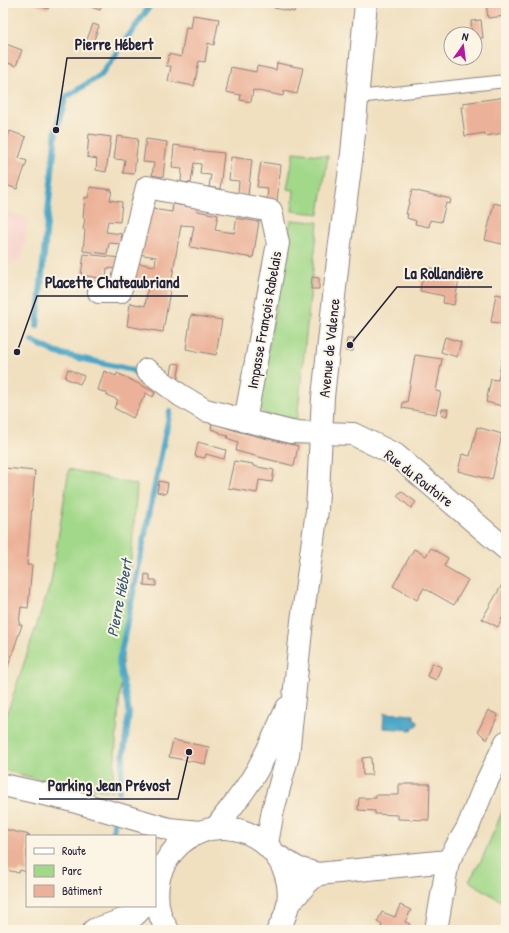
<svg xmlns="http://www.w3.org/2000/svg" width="509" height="933" viewBox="0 0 509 933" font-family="'Patrick Hand',sans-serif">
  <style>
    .built { fill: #f7d0cb }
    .green { fill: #a2d889; stroke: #627d62 }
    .water { fill: #48a6c7; stroke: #356481 }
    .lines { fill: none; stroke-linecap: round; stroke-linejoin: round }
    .stream { stroke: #48a6c7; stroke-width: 6 }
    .building { fill: #ecb299 }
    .service-casing { stroke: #89817e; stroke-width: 14 }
    .minor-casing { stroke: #89817e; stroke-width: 24 }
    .secondary-casing { stroke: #89817e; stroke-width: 24 }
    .service { stroke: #fff; stroke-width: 12 }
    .minor { stroke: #fff; stroke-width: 22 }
    .secondary { stroke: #fff; stroke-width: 22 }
    .labels { text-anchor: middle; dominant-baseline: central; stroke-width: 4; stroke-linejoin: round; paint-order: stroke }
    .street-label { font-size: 15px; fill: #22223b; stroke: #fcf5e5 }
    .water-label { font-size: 16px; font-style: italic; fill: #315773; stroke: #fcf5e5 }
    .leader { fill: none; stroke: #22223b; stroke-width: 1.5 }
    .callout-dot { fill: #22223b; stroke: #fcf5e5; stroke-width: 1.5 }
    .callout-label { font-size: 16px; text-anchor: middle; font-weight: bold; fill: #22223b; stroke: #fcf5e5; stroke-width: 4; stroke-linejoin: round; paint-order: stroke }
  </style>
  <rect width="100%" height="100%" fill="#fcf5e5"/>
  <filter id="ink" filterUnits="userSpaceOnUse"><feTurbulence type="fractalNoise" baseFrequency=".025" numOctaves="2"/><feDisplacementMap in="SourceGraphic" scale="8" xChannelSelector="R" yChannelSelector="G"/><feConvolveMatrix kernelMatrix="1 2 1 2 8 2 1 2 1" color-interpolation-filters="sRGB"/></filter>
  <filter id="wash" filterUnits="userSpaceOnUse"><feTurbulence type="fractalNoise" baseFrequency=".012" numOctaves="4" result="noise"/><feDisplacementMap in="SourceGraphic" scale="16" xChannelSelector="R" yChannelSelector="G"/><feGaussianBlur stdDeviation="0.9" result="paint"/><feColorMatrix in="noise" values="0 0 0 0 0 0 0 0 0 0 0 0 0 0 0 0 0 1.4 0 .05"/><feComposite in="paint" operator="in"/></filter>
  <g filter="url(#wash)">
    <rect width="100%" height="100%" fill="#f0e0c0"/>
    <!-- built -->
    <polygon class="built" points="3,211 29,218 21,260 3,265"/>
    <!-- green -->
    <g class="green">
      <polygon points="294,152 328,156 319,214 292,211 294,190 287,189"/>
      <polygon points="291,220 318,222 297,420 267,415 258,406"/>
      <polygon points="69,469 137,485 112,792 41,780 3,770 3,726 51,582"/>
      <polygon points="506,803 506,904 469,881 482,859"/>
    </g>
    <!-- water -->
    <polygon class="water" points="384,713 414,715 414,719 417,720 418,723 416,727 413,727 413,730 383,728"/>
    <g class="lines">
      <!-- stream -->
      <g class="stream">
        <polyline points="37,326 56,130 66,97 101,75 152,3"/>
        <polyline points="32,341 57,353 132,370 143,378"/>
        <polyline points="119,791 129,713 119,662 170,411"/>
        <polyline points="113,836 114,823"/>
      </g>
    </g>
    <g id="blocks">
      <!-- building -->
      <g class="building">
        <polygon points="31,3 50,3 48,9"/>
        <polygon points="87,3 103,3 100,10 86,5"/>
        <polygon points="275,3 296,3 294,12 274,8"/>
        <polygon points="486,3 506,3 506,16 488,18"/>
        <polygon points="193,15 219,19 214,45 208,43 205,62 199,61 194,86 168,81 171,66 166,66 169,54 181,57 186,27 191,28"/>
        <polygon points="481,20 483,38 475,38 475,34 472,34 471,21"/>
        <polygon points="93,24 99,26 92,45 86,42"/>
        <polygon points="3,43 22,50 16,66 3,61"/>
        <polygon points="277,63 303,68 297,94 284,91 283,96 253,90 251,102 240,100 241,95 226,92 231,67 256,72 257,66 276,70"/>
        <polygon points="506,97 506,130 503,130 504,133 485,136 485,133 465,136 461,107 464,107 463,103"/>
        <polygon points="10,131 26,137 19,158 27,161 17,189 3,184 3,151"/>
        <polygon points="89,134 111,137 106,172 96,170 97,159 87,157"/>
        <polygon points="117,136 138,139 134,174 123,173 125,160 114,159"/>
        <polygon points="146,139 167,142 163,177 152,175 154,163 143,162"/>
        <polygon points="174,145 195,148 195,150 224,153 220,189 209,187 211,175 200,174 201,164 194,163 191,183 181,182 182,169 172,168"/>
        <polygon points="231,157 252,160 248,195 238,193 239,181 229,180"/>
        <polygon points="261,162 281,165 277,201 267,199 268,188 257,187"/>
        <polygon points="90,187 112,190 110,200 122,202 120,222 108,221 106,232 122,234 121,244 109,243 107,254 83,251 85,230 83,229 85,218 83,218 85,197 88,198"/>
        <polygon points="412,190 451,199 450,204 446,203 441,222 430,220 429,227 415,224 416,221 407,218 408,214 406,214"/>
        <polygon points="494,203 506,206 506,245 485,240"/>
        <polygon points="173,204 197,208 197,211 218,215 215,230 234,233 237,218 259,222 253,258 190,247 194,226 181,225 163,332 127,326 130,303 145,306 148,287 133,285 137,263 155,266 156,257 138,254 145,208 172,212"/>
        <polygon points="84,254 121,258 119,269 107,268 106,279 81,275"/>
        <polygon points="424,267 460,274 454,305 443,303 444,296 420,291"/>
        <polygon points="312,277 319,278 319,289 311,289"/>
        <polygon points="496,294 506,296 506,324 491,322"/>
        <polygon points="191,315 222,320 216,355 186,349"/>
        <polygon points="445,337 461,342 457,357 441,352"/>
        <polygon points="347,339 354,339 353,351 346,351"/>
        <polygon points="504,350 506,350 506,407 486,402 491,379 498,380"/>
        <polygon points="415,355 442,359 436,391 441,392 436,414 402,408 403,402 407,402"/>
        <polygon points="173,363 180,364 177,383 170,379"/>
        <polygon points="68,369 84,376 80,384 65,378"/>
        <polygon points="104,371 116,376 117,373 155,392 153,397 146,393 133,418 114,408 118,400 107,395 107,393 98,390"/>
        <polygon points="442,409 448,409 447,416 441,415"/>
        <polygon points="212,423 240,432 298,446 294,466 236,451 238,442 227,438 228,436 220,434 220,432 211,429"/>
        <polygon points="477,427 502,434 492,480 458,471 462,454 470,456"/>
        <polygon points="198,442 226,450 224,459 206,454 205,458 195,456"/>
        <polygon points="234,461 253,464 253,466 274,470 272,482 259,480 257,493 228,488"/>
        <polygon points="5,468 35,471 27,565 32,565 28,608 21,607 19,624 22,625 3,681 3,486"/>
        <polygon points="159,481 168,483 166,494 157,492"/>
        <polygon points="401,491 416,502 411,508 397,496"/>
        <polygon points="431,548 448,558 444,566 468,580 454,605 424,588 417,600 393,586 414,549 426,556"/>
        <polygon points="145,574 150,575 150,580 156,580 156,586 144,585"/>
        <polygon points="503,583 506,585 506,610 498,627 482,619"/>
        <polygon points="432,663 441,667 436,680 427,676"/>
        <polygon points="488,710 498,715 487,740 478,731"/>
        <polygon points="173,740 209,747 205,764 169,757"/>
        <polygon points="371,757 372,775 363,775 362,758"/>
        <polygon points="399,784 430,784 429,820 398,819 398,815 375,814 375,811 358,810 359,798 376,798 376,795 399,795"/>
        <polygon points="3,829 30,835 27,836 27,872 20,870 19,873 3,869"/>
        <polygon points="400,905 411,910 405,922 410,924 407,930 380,930 382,924 377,922 382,912 395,917"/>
      </g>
    </g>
  </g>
  <g filter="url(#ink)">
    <use href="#blocks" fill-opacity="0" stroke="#89817e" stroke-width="1"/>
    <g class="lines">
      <!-- service casing -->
      <g class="service-casing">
        <polyline id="service" points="357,97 506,81"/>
      </g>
      <!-- minor casing -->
      <g class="minor-casing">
        <g id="minor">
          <polyline points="99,292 120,292 147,187 271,211 278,243 245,421"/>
          <polyline points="147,370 180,395 205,410 291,432 353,434 396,455 506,549"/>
          <polyline points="3,785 66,799 169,829 200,832"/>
          <polyline points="278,856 297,868 318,874 448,861 468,827 485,785 506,742"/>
          <polyline points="289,904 307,883 318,874"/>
          <polyline points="436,930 448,861"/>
        </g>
      </g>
      <!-- secondary casing -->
      <g class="secondary-casing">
        <g id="secondary">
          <path d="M216,828C226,813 239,799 249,783C265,760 275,733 287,708"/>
          <polyline points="267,844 273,810 288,755 302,621 317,510 323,397 339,251 352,154 366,3"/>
          <polyline points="94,930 134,916 144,906"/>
          <path d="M168,930C158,917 156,899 158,883C160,869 169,854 180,844C238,796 318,865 278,930"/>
        </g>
      </g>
      <!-- service -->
      <use href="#service" class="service"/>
      <!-- minor -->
      <use href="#minor" class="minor"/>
      <!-- secondary -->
      <use href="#secondary" class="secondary"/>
    </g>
  </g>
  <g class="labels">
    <!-- street labels -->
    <g class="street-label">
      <text transform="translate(264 320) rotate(-80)">Impasse François Rabelais</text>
      <text transform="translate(329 348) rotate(-84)">Avenue de Valence</text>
      <text transform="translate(419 478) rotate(38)">Rue du Routoire</text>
    </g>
    <!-- water labels -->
    <g class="water-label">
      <text transform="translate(119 598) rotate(-79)">Pierre Hébert</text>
    </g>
  </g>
  <!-- callouts -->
  <path class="leader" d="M56 130L67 58H161M350 345L397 287H492M17 352L37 296H188M189 752L178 799H39"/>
  <g class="callout-dot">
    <circle cx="56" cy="130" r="4"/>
    <circle cx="350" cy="345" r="4"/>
    <circle cx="17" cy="352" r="4"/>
    <circle cx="189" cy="752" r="4"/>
  </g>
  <g class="callout-label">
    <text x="114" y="50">Pierre Hébert</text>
    <text x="444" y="279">La Rollandière</text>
    <text x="112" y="288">Placette Chateaubriand</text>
    <text x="109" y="791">Parking Jean Prévost</text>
  </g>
  <!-- margin -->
  <rect width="509" height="933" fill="none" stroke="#fcf5e5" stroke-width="16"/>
  <!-- legend -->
  <rect x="26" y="835" width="130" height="72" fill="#fcf5e5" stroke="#a5a1a1"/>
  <rect x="34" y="848" width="20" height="6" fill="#ffffff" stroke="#a5a1a1"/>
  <text x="62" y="855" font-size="12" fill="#22223b">Route</text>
  <rect x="34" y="865" width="20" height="12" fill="#a2d889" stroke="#a5a1a1"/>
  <text x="62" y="875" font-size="12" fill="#22223b">Parc</text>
  <rect x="34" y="885" width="20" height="12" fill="#ecb299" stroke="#a5a1a1"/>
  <text x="62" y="895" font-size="12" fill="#22223b">Bâtiment</text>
  <!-- north arrow -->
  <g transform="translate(463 46) rotate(14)"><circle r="19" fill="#fcf5e5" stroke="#a5a1a1"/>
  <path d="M0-3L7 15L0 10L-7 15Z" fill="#b5179e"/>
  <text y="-6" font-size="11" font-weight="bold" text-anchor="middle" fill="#22223b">N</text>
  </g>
</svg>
